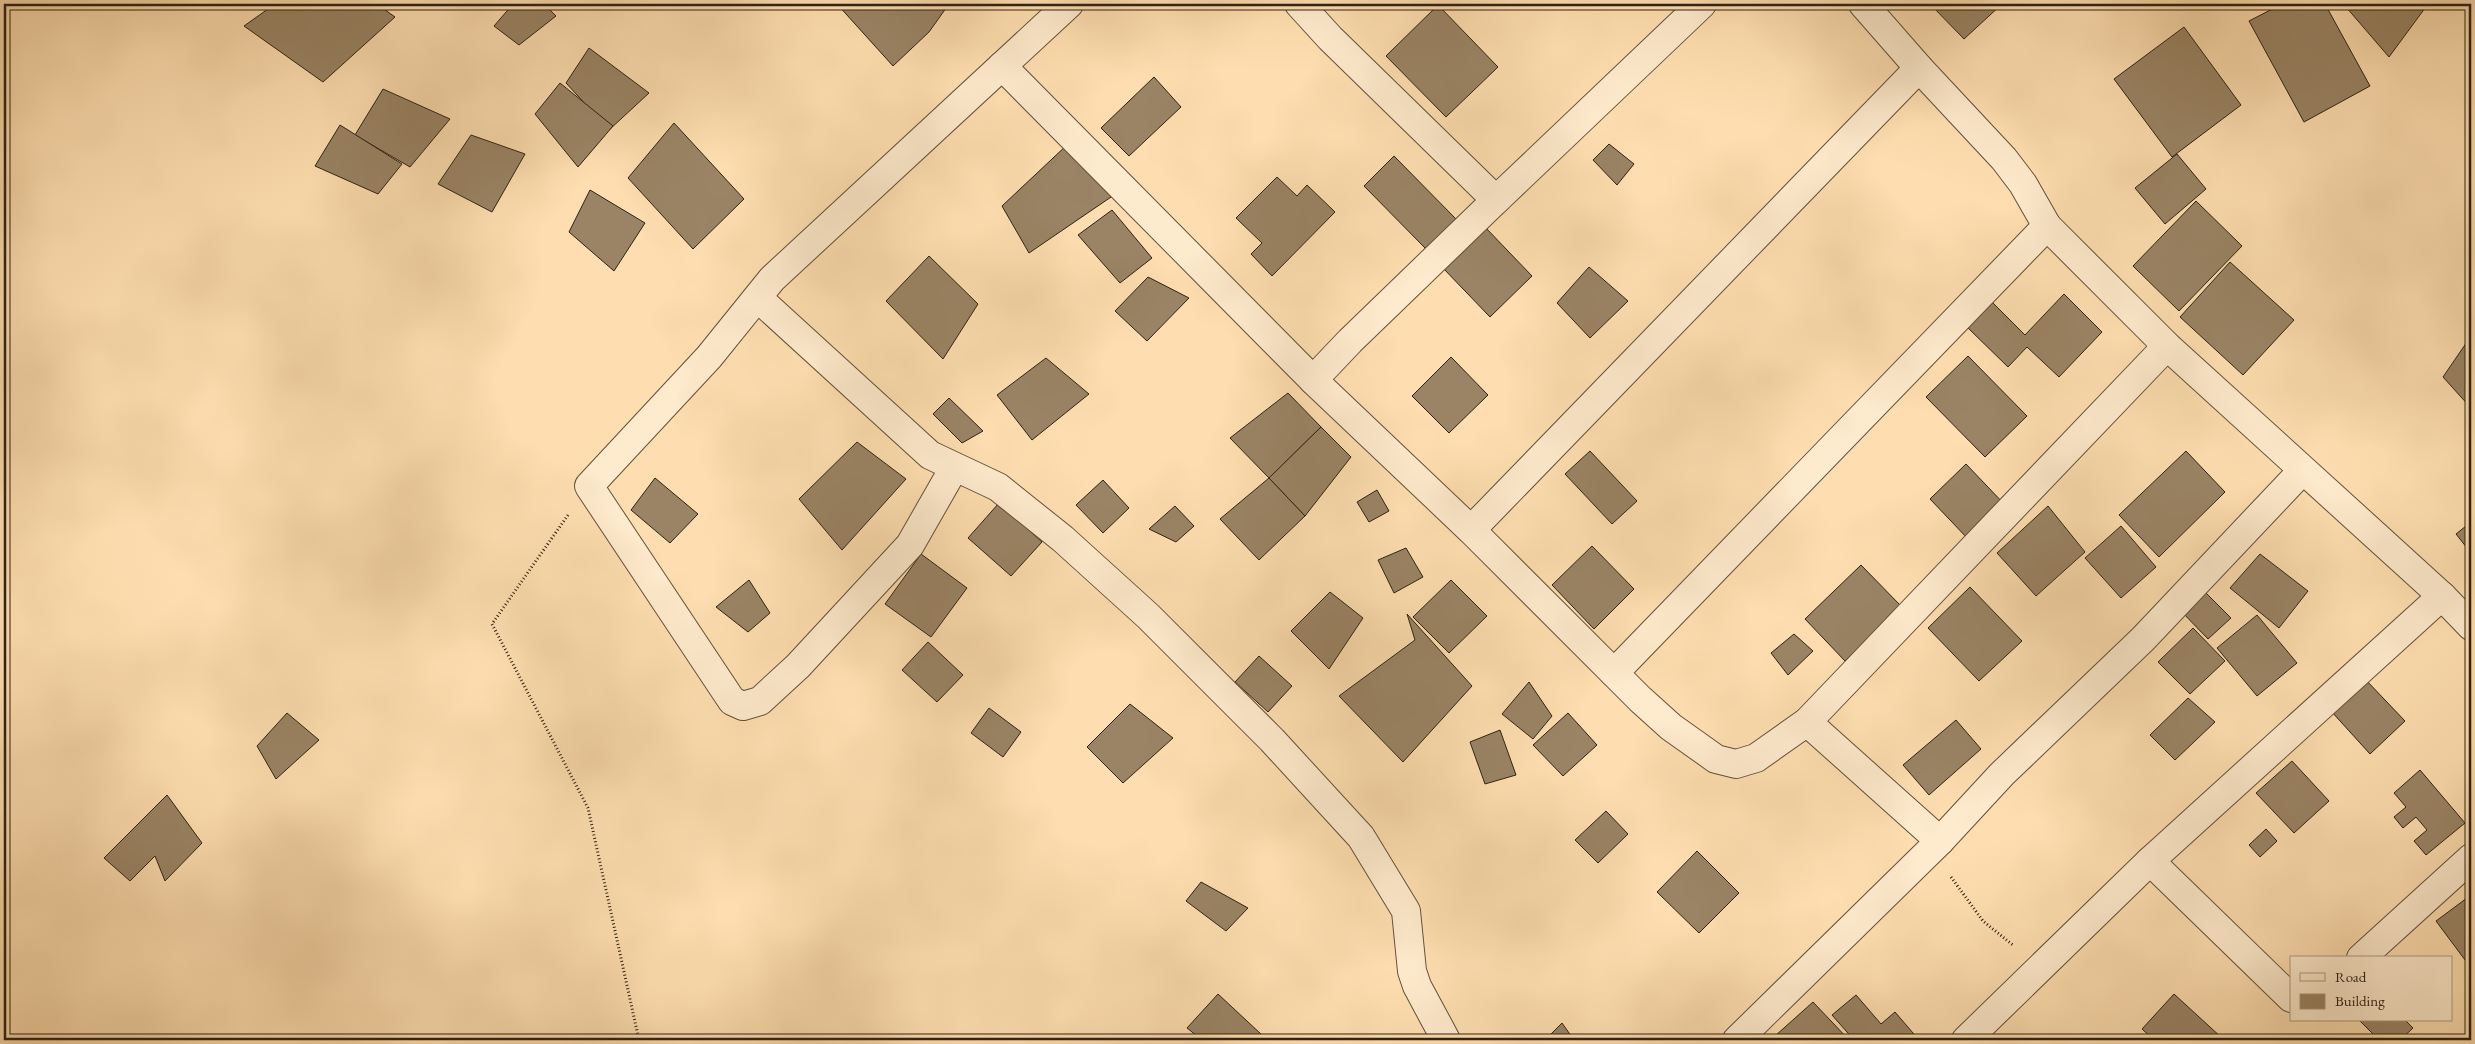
<svg xmlns="http://www.w3.org/2000/svg" width="2475" height="1044" viewBox="0 0 2475 1044" font-family="'EB Garamond',serif">
  <style>
    .building { fill: #9a8465; stroke: #2e2214 }
    .lines { fill: none; stroke-linecap: round; stroke-linejoin: round }
    .minor-casing { stroke: #62513b; stroke-width: 30 }
    .path { stroke: #2e2214; stroke-width: 3; stroke-dasharray: 1 2.5; stroke-linecap: butt }
    .minor { stroke: #feeacc; stroke-width: 28 }
  </style>
  <rect width="100%" height="100%" fill="#fedeb0"/>
  <filter id="stains"><feTurbulence type="fractalNoise" baseFrequency=".004" numOctaves="4"/><feColorMatrix values="0 0 0 0 .2 0 0 0 0 .09 0 0 0 0 .02 0 0 0 .5 -.17"/></filter>
  <radialGradient id="worn" r=".72"><stop offset=".6" stop-color="#630" stop-opacity="0"/><stop offset="1" stop-color="#630" stop-opacity=".3"/></radialGradient>
  <!-- building -->
  <g class="building">
    <polygon points="275,4 377,4 395,17 323,82 244,26"/>
    <polygon points="513,4 544,4 556,16 519,45 494,26"/>
    <polygon points="837,4 949,4 929,32 893,66"/>
    <polygon points="1930,4 2002,4 1964,39"/>
    <polygon points="2282,4 2325,4 2370,86 2304,122 2249,21"/>
    <polygon points="2349,4 2428,4 2389,57 2346,7"/>
    <polygon points="1438,5 1498,67 1446,117 1386,56"/>
    <polygon points="2184,27 2241,105 2172,157 2114,79"/>
    <polygon points="589,48 649,93 609,130 566,83"/>
    <polygon points="1154,77 1181,107 1129,156 1101,128"/>
    <polygon points="560,83 613,126 578,167 535,114"/>
    <polygon points="383,89 450,119 410,167 355,135"/>
    <polygon points="674,123 744,199 693,249 628,178"/>
    <polygon points="340,125 402,164 378,194 315,166"/>
    <polygon points="471,135 525,154 492,212 438,184"/>
    <polygon points="1069,143 1114,195 1029,253 1002,206"/>
    <polygon points="1609,144 1634,164 1617,185 1593,160"/>
    <polygon points="2177,154 2206,189 2165,224 2135,188"/>
    <polygon points="1394,156 1456,219 1426,249 1364,186"/>
    <polygon points="1277,177 1297,196 1307,185 1335,212 1272,276 1251,254 1262,243 1236,218"/>
    <polygon points="590,190 645,223 614,271 569,232"/>
    <polygon points="2196,201 2242,246 2179,311 2133,266"/>
    <polygon points="1112,210 1152,258 1120,283 1078,235"/>
    <polygon points="1484,226 1532,276 1490,317 1442,267"/>
    <polygon points="929,256 978,304 943,359 886,301"/>
    <polygon points="2230,262 2294,320 2243,375 2180,317"/>
    <polygon points="1589,267 1628,301 1590,338 1557,303"/>
    <polygon points="1148,277 1189,298 1147,341 1115,311"/>
    <polygon points="2064,294 2102,332 2059,377 2027,347 2008,367 1967,327 1992,302 2025,335"/>
    <polygon points="2471,336 2471,408 2443,377"/>
    <polygon points="1968,356 2027,416 1985,457 1926,397"/>
    <polygon points="1451,357 1488,395 1449,433 1412,396"/>
    <polygon points="1046,358 1089,394 1032,440 997,395"/>
    <polygon points="1288,393 1321,427 1269,478 1230,438"/>
    <polygon points="949,398 983,431 962,443 933,414"/>
    <polygon points="1321,427 1351,457 1305,516 1269,478"/>
    <polygon points="857,442 906,479 842,550 799,499"/>
    <polygon points="1590,451 1637,501 1612,524 1565,474"/>
    <polygon points="2186,451 2225,492 2159,557 2119,515"/>
    <polygon points="1966,464 2006,506 1970,541 1930,499"/>
    <polygon points="655,478 698,514 670,543 631,510"/>
    <polygon points="1269,478 1305,516 1259,560 1220,519"/>
    <polygon points="1103,480 1129,508 1103,533 1076,505"/>
    <polygon points="1377,490 1389,511 1369,522 1357,502"/>
    <polygon points="999,503 1042,542 1011,576 968,538"/>
    <polygon points="1175,506 1194,526 1176,542 1149,529"/>
    <polygon points="2048,506 2085,552 2036,596 1997,553"/>
    <polygon points="2471,522 2471,553 2456,534"/>
    <polygon points="2121,526 2156,567 2121,598 2085,558"/>
    <polygon points="1592,546 1634,589 1594,629 1552,585"/>
    <polygon points="1406,548 1423,577 1394,593 1378,560"/>
    <polygon points="921,554 967,588 931,637 885,604"/>
    <polygon points="2260,554 2308,591 2279,628 2230,588"/>
    <polygon points="1861,565 1901,606 1845,661 1805,619"/>
    <polygon points="749,580 770,613 748,632 716,607"/>
    <polygon points="1451,580 1487,616 1449,653 1413,617"/>
    <polygon points="1970,587 2022,641 1979,681 1928,628"/>
    <polygon points="2202,589 2231,618 2208,639 2180,610"/>
    <polygon points="1330,592 1363,618 1329,669 1291,631"/>
    <polygon points="1407,614 1472,686 1403,762 1339,696 1415,640"/>
    <polygon points="2257,615 2297,663 2257,696 2217,648"/>
    <polygon points="2193,628 2225,661 2190,694 2158,662"/>
    <polygon points="1794,634 1813,651 1788,675 1771,653"/>
    <polygon points="928,642 963,675 937,702 902,670"/>
    <polygon points="1259,656 1292,686 1268,712 1235,682"/>
    <polygon points="2365,679 2405,721 2370,754 2331,711"/>
    <polygon points="1529,682 1552,716 1533,739 1502,714"/>
    <polygon points="2188,698 2215,722 2175,760 2150,735"/>
    <polygon points="1130,704 1173,738 1123,783 1087,747"/>
    <polygon points="989,708 1021,732 1003,757 971,733"/>
    <polygon points="287,713 319,740 276,779 257,746"/>
    <polygon points="1568,713 1597,745 1563,776 1533,745"/>
    <polygon points="1956,720 1981,749 1929,795 1903,765"/>
    <polygon points="1500,730 1516,775 1485,784 1470,742"/>
    <polygon points="2292,761 2329,801 2294,833 2256,793"/>
    <polygon points="2420,770 2465,823 2426,855 2414,841 2427,830 2416,817 2403,828 2394,817 2406,807 2394,793"/>
    <polygon points="167,795 202,843 165,881 155,856 130,881 104,858"/>
    <polygon points="1606,811 1628,834 1598,863 1575,840"/>
    <polygon points="2266,829 2277,841 2260,857 2249,845"/>
    <polygon points="1697,851 1739,893 1699,933 1657,892"/>
    <polygon points="1201,882 1248,908 1226,931 1186,901"/>
    <polygon points="2471,895 2471,968 2436,921"/>
    <polygon points="1218,994 1262,1035 1258,1040 1202,1040 1187,1028"/>
    <polygon points="2174,994 2222,1038 2220,1040 2154,1040 2142,1029"/>
    <polygon points="1856,995 1881,1024 1895,1012 1919,1040 1854,1040 1832,1015"/>
    <polygon points="1813,1002 1849,1040 1778,1040 1775,1036"/>
    <polygon points="2359,1020 2405,1020 2413,1028 2400,1040 2379,1040"/>
    <polygon points="1562,1023 1574,1040 1545,1040"/>
  </g>
  <g class="lines">
    <!-- minor casing -->
    <g class="minor-casing">
      <g id="minor">
        <polyline points="1299,4 1330,38 1496,200 1702,4"/>
        <polyline points="1863,4 1919,68 2004,159 2023,184 2047,226 2167,346 2442,596 2471,626"/>
        <polyline points="1002,66 1313,380"/>
        <polyline points="1496,200 1350,341 1313,380 1471,530 1640,699 1671,727 1716,759 1736,764 1756,758 1807,722 2167,346"/>
        <polyline points="758,298 930,455 998,487 1063,539 1148,616 1272,740 1361,837 1406,911 1412,971 1417,986 1446,1040"/>
        <polyline points="954,468 910,545 798,666 760,701 743,706 732,701 589,486 709,357 772,279 1069,4"/>
        <polyline points="1471,530 1919,68"/>
        <polyline points="1614,673 2047,226"/>
        <polyline points="1807,722 1940,841"/>
        <polyline points="2150,861 2291,998"/>
        <polyline points="2361,958 2471,858"/>
        <polyline points="1737,1040 1940,841 2002,774 2143,639 2302,471"/>
        <polyline points="1966,1040 2150,861 2442,596"/>
      </g>
    </g>
    <!-- path -->
    <g class="path">
      <polyline points="568,515 492,624 588,808 639,1040"/>
      <polyline points="1951,877 1983,921 2014,946"/>
    </g>
    <!-- minor -->
    <use href="#minor" class="minor"/>
  </g>
  <!-- margin -->
  <rect width="2475" height="1044" fill="none" stroke="#fedeb0" stroke-width="20"/>
  <rect x="5" y="5" width="2465" height="1034" fill="none" stroke="#2e2214" stroke-width="2.5"/>
  <rect x="10" y="10" width="2455" height="1024" fill="none" stroke="#2e2214"/>
  <!-- legend -->
  <rect x="2290" y="956" width="162" height="65" fill="#feeacc" stroke="#ab9a82"/>
  <rect x="2300" y="973" width="25" height="8" fill="#feeacc" stroke="#ab9a82"/>
  <text x="2335" y="982" font-size="15" fill="#2e2214">Road</text>
  <rect x="2300" y="994" width="25" height="15" fill="#9a8465" stroke="#ab9a82"/>
  <text x="2335" y="1006" font-size="15" fill="#2e2214">Building</text>
  <rect width="100%" height="100%" filter="url(#stains)"/>
  <rect width="100%" height="100%" fill="url(#worn)"/>
</svg>
